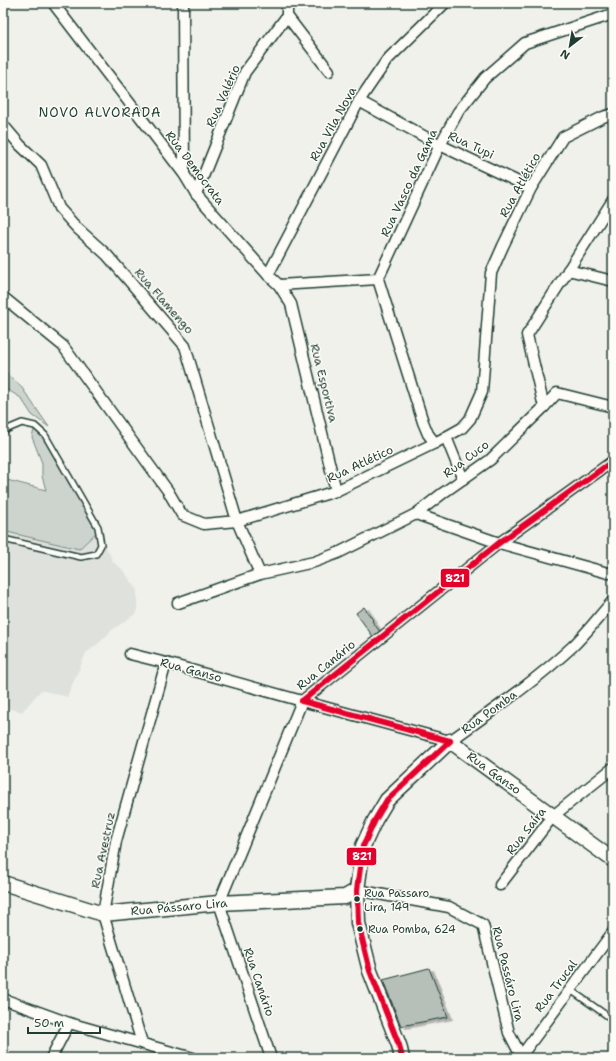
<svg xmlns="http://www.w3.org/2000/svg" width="616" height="1061" viewBox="0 0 616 1061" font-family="'Shantell Sans',sans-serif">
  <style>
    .built { fill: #dfe2dc }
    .green { fill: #cdd3cd; stroke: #768880 }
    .building { fill: #b6bfb8; stroke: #1f3d34; filter: url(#shadow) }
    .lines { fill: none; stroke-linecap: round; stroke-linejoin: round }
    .lane-casing { stroke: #1f3d34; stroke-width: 8 }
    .street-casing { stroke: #1f3d34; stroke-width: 13 }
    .secondary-casing { stroke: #1f3d34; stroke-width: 17 }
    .lane { stroke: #fdfcf7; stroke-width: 5 }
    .street { stroke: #fdfcf7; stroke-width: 10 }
    .secondary { stroke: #fdfcf7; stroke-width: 14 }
    .bus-1-casing { stroke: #fdfcf7; stroke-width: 9 }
    .bus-1 { stroke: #e4002b; stroke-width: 6 }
    .bus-dot { fill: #1f3d34; stroke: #fdfcf7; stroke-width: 1.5 }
    .labels { text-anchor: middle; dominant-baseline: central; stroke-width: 3; stroke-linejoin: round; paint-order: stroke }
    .bus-label { font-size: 11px; fill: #1f3d34; stroke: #fdfcf7; text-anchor: start }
    .street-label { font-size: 12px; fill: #1f3d34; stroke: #fdfcf7 }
    .neighbourhood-label { font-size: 13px; letter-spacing: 1px; fill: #1f3d34; stroke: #fdfcf7 }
    .line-badge { stroke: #fdfcf7; stroke-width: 1.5 }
    .badge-label { font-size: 11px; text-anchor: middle; font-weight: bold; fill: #fff }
  </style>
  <defs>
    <filter id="shadow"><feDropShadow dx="4.5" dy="2.5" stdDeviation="0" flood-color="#0004"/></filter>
  </defs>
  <rect width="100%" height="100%" fill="#f0f1eb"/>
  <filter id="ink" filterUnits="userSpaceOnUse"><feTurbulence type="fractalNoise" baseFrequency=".025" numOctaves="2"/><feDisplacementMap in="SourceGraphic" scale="8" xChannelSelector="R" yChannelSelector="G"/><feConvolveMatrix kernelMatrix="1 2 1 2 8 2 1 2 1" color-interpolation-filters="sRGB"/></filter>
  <g filter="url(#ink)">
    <!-- built -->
    <polygon class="built" points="99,530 113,562 122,569 137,589 137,613 112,630 99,643 86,653 67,697 41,690 22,712 3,707 3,531 79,549"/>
    <!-- green -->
    <g class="green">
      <polygon points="3,371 20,385 49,427 32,415 21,398 3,387"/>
      <polygon points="35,426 45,435 99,530 79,549 3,531 3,479 46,490 42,476 42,463 32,437"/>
    </g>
    <!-- building -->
    <g class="building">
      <polygon points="364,607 373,620 372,621 381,633 374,638 356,613"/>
      <polygon points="429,968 448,1017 401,1026 383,980"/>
    </g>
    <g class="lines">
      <!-- lane casing -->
      <g class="lane-casing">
        <g id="lane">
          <polyline points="3,431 22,423 35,426 45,435 98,527 101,545 96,554 81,557 3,539"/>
          <polyline points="572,991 609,1017 613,1017"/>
        </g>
      </g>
      <!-- street casing -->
      <g class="street-casing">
        <g id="street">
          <polyline points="53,3 184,174 196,194 268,275 279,285 291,304 336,491"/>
          <polyline points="183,3 184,174"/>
          <polyline points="287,3 287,16 329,71"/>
          <polyline points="359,101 440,145 531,188"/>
          <polyline points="3,125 20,145 41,165 59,208 77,228 107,255 185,346 237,521 260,574"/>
          <polyline points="196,194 245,72 287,16"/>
          <polyline points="568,270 613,281"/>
          <polyline points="268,275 359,101 387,60 445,3"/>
          <polyline points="279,285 378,279"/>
          <polyline points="3,297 63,346 168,491 182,515 204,524 237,521 336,491 435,443 462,428 470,419 482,392 491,273 503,246 531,188 563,137 603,117 613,114"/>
          <polyline points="544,407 557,393 613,407"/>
          <polyline points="446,437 463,479"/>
          <polyline points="435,443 428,434 423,422 378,279 440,145 458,112 485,78 525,43 613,14"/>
          <polyline points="416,514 499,543 608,573 613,573"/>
          <polyline points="178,603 260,574 314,562 338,553 416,514 443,493 490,460 544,407 527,335 613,200"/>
          <path d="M130,654L166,663L302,701L450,741C492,711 534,682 572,647C587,633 599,616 613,601"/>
          <polyline points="500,885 553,816 613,768"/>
          <polyline points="357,890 449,907 483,925 509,1033 521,1056 527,1058"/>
          <polyline points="3,999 69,1023 193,1058"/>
          <polyline points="142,1043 103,914 116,841 166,663"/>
          <polyline points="521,1056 613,932"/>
          <polyline points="51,1058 69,1023"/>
          <polyline points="271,1058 219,903 302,701 499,543 613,461"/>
        </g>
      </g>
      <!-- secondary casing -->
      <g class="secondary-casing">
        <g id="secondary">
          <polyline points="3,883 103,914 219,903 345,897 357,890"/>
          <polyline points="402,1058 399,1045 370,971 358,923 357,890 363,846 375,820 387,800 450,741 613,860"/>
        </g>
      </g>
      <!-- lane -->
      <use href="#lane" class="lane"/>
      <!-- street -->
      <use href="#street" class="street"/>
      <!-- secondary -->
      <use href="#secondary" class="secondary"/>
      <!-- bus-1 casing -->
      <g class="bus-1-casing">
        <g id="bus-1">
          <polyline points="302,701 499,543 613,461"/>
          <polyline points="302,701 450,741"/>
          <polyline points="402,1058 399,1045 370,971 358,923 357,890 363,846 375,820 387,800 450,741"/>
        </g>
      </g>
      <!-- bus-1 -->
      <use href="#bus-1" class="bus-1"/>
    </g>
  </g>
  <!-- markers -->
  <g class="bus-dot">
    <circle cx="357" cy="899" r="3.5"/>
    <circle cx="360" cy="929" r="3.5"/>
  </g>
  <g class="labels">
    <!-- bus labels -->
    <g class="bus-label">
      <text x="364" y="893">Rua Passaro<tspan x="364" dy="14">Lira, 149</tspan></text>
      <text x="368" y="929">Rua Pomba, 624</text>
    </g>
    <!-- street labels -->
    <g class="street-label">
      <text transform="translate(223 96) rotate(-66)">Rua Valério</text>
      <text transform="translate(333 124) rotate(-61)">Rua Vila Nova</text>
      <text transform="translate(471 145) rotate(25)">Rua Tupi</text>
      <text transform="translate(195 168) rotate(53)">Rua Democrata</text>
      <text transform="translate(409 183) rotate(-65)">Rua Vasco da Gama</text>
      <text transform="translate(520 185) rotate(-61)">Rua Atlético</text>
      <text transform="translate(164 301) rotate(49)">Rua Flamengo</text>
      <text transform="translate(324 383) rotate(76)">Rua Esportiva</text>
      <text transform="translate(466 459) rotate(-37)">Rua Cuco</text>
      <text transform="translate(360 464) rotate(-25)">Rua Atlético</text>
      <text transform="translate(326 665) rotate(-39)">Rua Canário</text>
      <text transform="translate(191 670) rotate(15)">Rua Ganso</text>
      <text transform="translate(489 712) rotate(-36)">Rua Pomba</text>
      <text transform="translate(494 773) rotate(36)">Rua Ganso</text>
      <text transform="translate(526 831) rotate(-52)">Rua Saíra</text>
      <text transform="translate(103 850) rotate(-78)">Rua Avestruz</text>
      <text transform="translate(179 907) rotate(-5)">Rua Pássaro Lira</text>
      <text transform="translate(508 974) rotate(76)">Rua Passáro Lira</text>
      <text transform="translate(259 982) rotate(71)">Rua Canário</text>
      <text transform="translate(556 986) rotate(-53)">Rua Trucal</text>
    </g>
    <!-- neighbourhood labels -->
    <g class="neighbourhood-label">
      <text x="100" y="112">NOVO ALVORADA</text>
    </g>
  </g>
  <g class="line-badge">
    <rect x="440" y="568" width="30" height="20" rx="4" fill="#e4002b"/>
    <rect x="346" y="847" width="31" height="19" rx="4" fill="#e4002b"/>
  </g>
  <g class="badge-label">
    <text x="455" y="582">821</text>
    <text x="362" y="860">821</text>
  </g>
  <!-- margin -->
  <rect width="616" height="1061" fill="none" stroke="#fdfcf7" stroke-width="16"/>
  <rect x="8" y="8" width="600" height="1045" fill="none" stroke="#1f3d34" stroke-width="1.5" filter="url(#ink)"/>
  <!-- north arrow -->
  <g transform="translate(570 46) rotate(211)" stroke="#fdfcf7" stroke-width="3" paint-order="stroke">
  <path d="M0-3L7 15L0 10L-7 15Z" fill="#1f3d34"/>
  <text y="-6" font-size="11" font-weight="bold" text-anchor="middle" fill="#1f3d34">N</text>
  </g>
  <!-- scale -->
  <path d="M28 1027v6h72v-6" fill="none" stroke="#1f3d34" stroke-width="2"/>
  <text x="34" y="1027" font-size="12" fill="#1f3d34" stroke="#fdfcf7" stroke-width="3" paint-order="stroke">50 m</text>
</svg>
